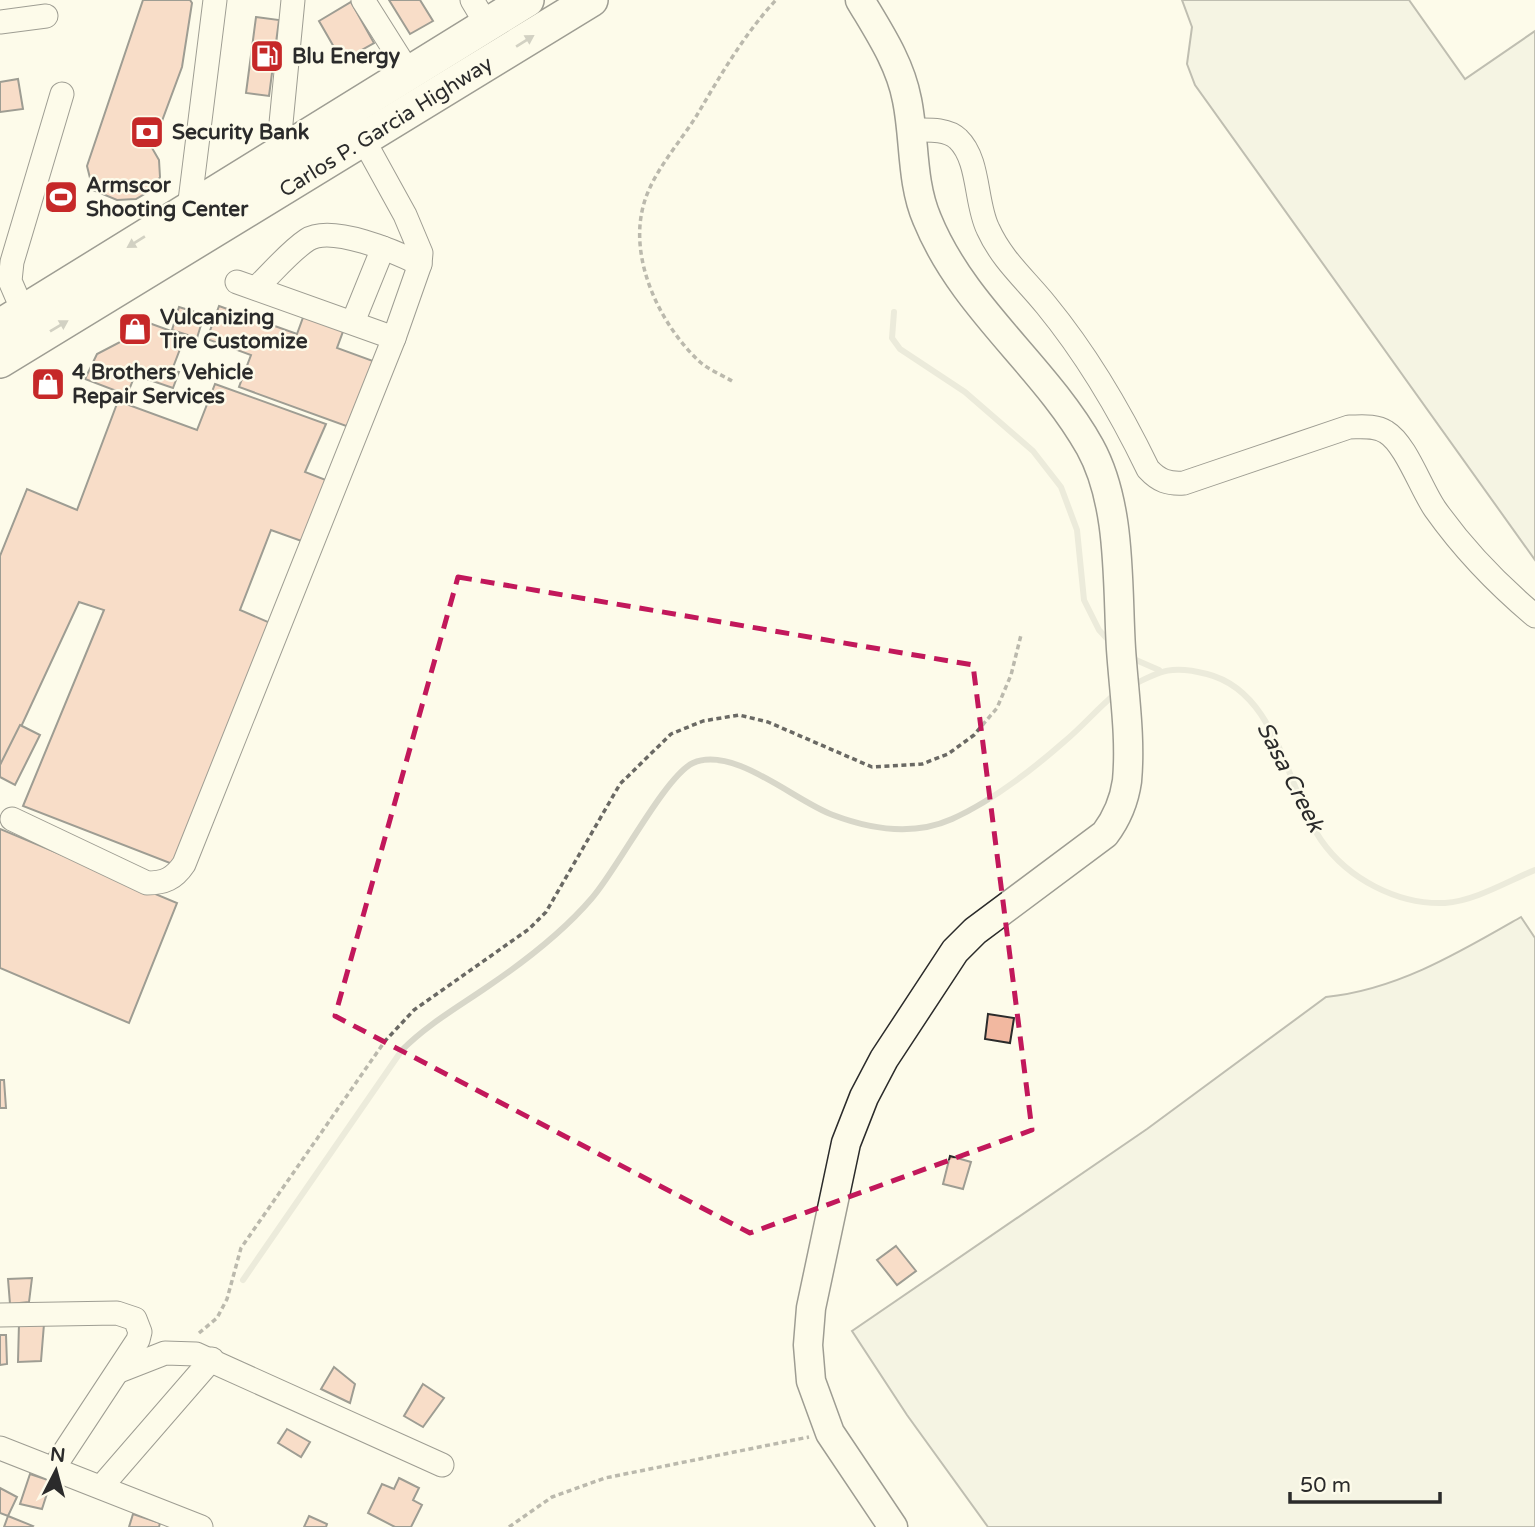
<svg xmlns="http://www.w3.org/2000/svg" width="1535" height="1527" viewBox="0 0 1535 1527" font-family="'Varela Round',sans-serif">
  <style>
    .green { fill: #ecebdb; stroke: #74746e; stroke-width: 2 }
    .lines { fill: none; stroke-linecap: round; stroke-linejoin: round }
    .stream { stroke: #d8d7c9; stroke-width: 6 }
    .building { fill: #f2b8a0; stroke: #2b2b2b; stroke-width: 2 }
    .minor-casing { stroke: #2b2b2b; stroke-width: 25 }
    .major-casing { stroke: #2b2b2b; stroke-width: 31 }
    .highway-casing { stroke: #2b2b2b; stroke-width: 36 }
    .path { stroke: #6a6964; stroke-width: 3.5; stroke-dasharray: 5 3.5; stroke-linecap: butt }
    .minor { stroke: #fdfbea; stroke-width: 23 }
    .major { stroke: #fdfbea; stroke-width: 28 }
    .highway { stroke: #fdfbea; stroke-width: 33 }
    .oneway { fill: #9e9d94 }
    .marked { fill: none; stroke: #c2185b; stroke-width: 5; stroke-dasharray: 14 9; stroke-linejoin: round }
    .labels { text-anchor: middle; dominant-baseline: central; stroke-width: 5; stroke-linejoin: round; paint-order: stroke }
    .poi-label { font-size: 21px; font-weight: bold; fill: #2b2b2b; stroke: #fdfbea; text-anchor: start }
    .street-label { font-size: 21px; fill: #2b2b2b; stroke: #fdfbea }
    .water-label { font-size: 23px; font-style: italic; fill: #2b2b2b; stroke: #fdfbea }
  </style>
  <rect width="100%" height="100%" fill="#fdfbea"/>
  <!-- green -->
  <g class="green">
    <polygon points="1182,0 1409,0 1465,79 1535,31 1535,560 1195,85 1187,64 1192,27"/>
    <path d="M1521,917L1535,938V1527H988L907,1415L852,1331L1147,1129L1326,997C1397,990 1460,952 1521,917Z"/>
  </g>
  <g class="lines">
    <!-- stream -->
    <g class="stream">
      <polyline points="894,312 892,338 900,349 965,392 1033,451 1061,487 1077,530 1084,600 1099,630 1112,644"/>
      <polyline points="1129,657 1159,670"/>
      <path d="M1131,686C1161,670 1173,665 1207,674C1278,692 1286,788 1321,840C1348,879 1398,905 1445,903C1475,901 1508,881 1535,870"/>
      <path d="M243,1280L402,1050C428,1024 458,1007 487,987C524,962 563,932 592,898C617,870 665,776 693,763C734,745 796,802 833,815C870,829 914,836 952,819C992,801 1032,770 1065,741C1083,726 1097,709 1115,694"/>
    </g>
  </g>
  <!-- building -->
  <g class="building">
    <polygon points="143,0 190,0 192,3 182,67 152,148 159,160 160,177 153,189 136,199 117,200 93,190 87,166"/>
    <polygon points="389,0 420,0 433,21 410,34"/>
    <polygon points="351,2 374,43 342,61 319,21"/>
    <polygon points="256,17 279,20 269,96 246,93"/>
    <polygon points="18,79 23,109 0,112 0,82"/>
    <polygon points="219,306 297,334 305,312 345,326 337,348 373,361 349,427 239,387 251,355 207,339"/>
    <polygon points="179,307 204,315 197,338 172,330"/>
    <polygon points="149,323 185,336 172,370 179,372 173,388 135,375 127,395 85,379 97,354 141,331 145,332"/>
    <polygon points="215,384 326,424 305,472 331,482 307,543 271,530 240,610 275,625 175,865 23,806 104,610 79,602 0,772 0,556 27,489 77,510 118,401 197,430"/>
    <polygon points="20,725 40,735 15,785 0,777 0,765"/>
    <polygon points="0,829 177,903 129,1023 0,968"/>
    <polygon points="988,1014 1014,1018 1010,1043 985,1039"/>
    <polygon points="0,1080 4,1080 6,1108 0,1108"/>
    <polygon points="950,1156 971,1162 963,1189 943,1184"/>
    <polygon points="896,1246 916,1271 897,1285 877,1260"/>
    <polygon points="32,1278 29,1302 10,1304 8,1279"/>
    <polygon points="19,1323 44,1324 41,1361 18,1362"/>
    <polygon points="0,1335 6,1335 7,1364 0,1365"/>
    <polygon points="334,1367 355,1384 350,1403 321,1389"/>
    <polygon points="423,1384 444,1398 423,1427 404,1416"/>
    <polygon points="287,1429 310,1442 301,1457 278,1443"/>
    <polygon points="30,1474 51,1481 42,1509 20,1504"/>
    <polygon points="399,1478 419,1488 413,1500 422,1505 411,1527 395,1527 368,1513 382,1484 394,1489"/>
    <polygon points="0,1488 17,1497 8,1516 0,1513"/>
    <polygon points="133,1514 160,1523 159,1527 129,1527"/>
    <polygon points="8,1516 33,1526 32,1527 4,1527"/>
    <polygon points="309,1516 327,1524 326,1527 304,1527"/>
  </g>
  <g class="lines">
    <!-- minor casing -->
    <g class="minor-casing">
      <g id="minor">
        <polyline points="363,0 409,73"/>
        <polyline points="472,0 487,25"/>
        <polyline points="0,22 46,16"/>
        <path d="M912,130C926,130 947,128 958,139C980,160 975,203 988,229C1002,260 1025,279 1046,305C1087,355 1120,411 1148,469C1159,481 1168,484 1184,483L1349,427C1361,427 1375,425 1386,432C1406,444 1421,489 1435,509C1464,550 1497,584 1535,616"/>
        <polyline points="284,163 278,154 293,0"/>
        <polyline points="194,218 189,209 215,0"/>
        <polyline points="237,282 394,338"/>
        <path d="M256,288C272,273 289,252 307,240C331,224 396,252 420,264"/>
        <polyline points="23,311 10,281 12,262 62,94"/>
        <polyline points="353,322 383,248"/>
        <path d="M12,819L147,883C164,883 174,879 184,864L394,338L420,264L421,253L405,215L357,128"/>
        <polyline points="0,1315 117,1313 135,1319 140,1332 138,1340 53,1469"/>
        <polyline points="119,1371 165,1353 196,1354 442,1465"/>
        <polyline points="0,1448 201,1527"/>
        <polyline points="101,1487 212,1359"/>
      </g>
    </g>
    <!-- major casing -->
    <g class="major-casing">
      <path id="major" d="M860,0C879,32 900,63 907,100C915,139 911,182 927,219C963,308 1044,365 1090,447C1122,505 1117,585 1121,649C1124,693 1131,738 1127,781C1124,802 1117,818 1105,834L975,931L955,951L884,1059L864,1097L846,1143L811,1308L808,1345L811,1381L830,1433L893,1527"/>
    </g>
    <!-- highway casing -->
    <g class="highway-casing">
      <g id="highway">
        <polyline points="0,326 527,0"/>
        <polyline points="0,361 591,0"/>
      </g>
    </g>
    <!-- path -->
    <g class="path">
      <path d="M732,381C722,375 709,370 700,362C661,326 629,261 643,207C651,174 679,144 697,115C720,76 745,33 776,0"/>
      <polyline points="199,1333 217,1318 227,1299 241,1248 385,1041 414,1010 529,929 546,912 620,784 671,734 703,721 739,715 768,722 872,767 922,764 948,754 974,735 997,708 1011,675 1021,635"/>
      <polyline points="509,1527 552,1497 605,1478 809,1437"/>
    </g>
    <!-- minor -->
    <use href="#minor" class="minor"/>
    <!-- major -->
    <use href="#major" class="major"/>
    <!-- highway -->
    <use href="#highway" class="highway"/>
  </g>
  <!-- one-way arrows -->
  <defs><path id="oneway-solid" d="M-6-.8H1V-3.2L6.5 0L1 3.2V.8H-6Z" transform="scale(1.75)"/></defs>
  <g class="oneway">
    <use href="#oneway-solid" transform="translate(525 41) rotate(-32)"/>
    <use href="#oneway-solid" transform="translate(136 242) rotate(148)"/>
    <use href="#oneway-solid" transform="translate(59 326) rotate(-31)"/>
  </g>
  <!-- marked area -->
  <path d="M0 0H1535V1527H0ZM458,577L973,665L1032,1130L750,1233L335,1016Z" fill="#fdfbea" fill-opacity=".55" fill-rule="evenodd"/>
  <path class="marked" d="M458,577L973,665L1032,1130L750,1233L335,1016Z"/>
  <!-- icons -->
  <defs>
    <g id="fuel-square" transform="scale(1.75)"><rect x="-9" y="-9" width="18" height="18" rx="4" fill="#c62828" stroke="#fdfbea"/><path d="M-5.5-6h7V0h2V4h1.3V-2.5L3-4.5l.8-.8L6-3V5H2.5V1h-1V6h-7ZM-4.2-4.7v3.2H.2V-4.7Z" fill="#fff"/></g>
    <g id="bank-square" transform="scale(1.75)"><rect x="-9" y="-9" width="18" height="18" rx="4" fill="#c62828" stroke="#fdfbea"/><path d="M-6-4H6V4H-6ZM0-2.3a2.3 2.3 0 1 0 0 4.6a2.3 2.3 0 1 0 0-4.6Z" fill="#fff"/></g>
    <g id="stadium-square" transform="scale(1.75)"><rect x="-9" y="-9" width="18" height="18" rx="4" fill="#c62828" stroke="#fdfbea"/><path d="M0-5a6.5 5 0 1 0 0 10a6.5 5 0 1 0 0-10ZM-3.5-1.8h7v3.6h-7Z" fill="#fff"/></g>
    <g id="shop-square" transform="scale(1.75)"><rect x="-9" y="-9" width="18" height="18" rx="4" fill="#c62828" stroke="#fdfbea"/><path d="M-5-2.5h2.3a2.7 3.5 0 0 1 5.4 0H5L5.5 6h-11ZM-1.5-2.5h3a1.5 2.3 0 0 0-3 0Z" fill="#fff"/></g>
  </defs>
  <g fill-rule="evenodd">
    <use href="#fuel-square" x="267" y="56"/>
    <use href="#bank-square" x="147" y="132"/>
    <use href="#stadium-square" x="61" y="197"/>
    <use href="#shop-square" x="135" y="329"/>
    <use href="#shop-square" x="48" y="384"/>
  </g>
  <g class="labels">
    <!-- poi labels -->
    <g class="poi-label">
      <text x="292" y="56">Blu Energy</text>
      <text x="172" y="132">Security Bank</text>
      <text x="86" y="185">Armscor<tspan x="86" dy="24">Shooting Center</tspan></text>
      <text x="160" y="317">Vulcanizing<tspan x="160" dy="24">Tire Customize</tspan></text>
      <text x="72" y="372">4 Brothers Vehicle<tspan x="72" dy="24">Repair Services</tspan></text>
    </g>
    <!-- street labels -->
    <g class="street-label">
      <text transform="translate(386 127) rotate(-32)">Carlos P. Garcia Highway</text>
    </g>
    <!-- water labels -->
    <g class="water-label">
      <text transform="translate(1290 777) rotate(63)">Sasa Creek</text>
    </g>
  </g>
  <!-- north arrow -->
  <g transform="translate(56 1471) rotate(6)" stroke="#fdfbea" stroke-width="5" paint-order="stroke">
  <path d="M0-5L12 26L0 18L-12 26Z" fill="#2b2b2b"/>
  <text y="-10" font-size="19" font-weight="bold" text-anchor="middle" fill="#2b2b2b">N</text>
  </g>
  <!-- scale -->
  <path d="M1290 1492v10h150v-10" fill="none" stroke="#2b2b2b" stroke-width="3.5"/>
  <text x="1300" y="1492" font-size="21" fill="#2b2b2b" stroke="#fdfbea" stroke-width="5" paint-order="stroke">50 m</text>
</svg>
